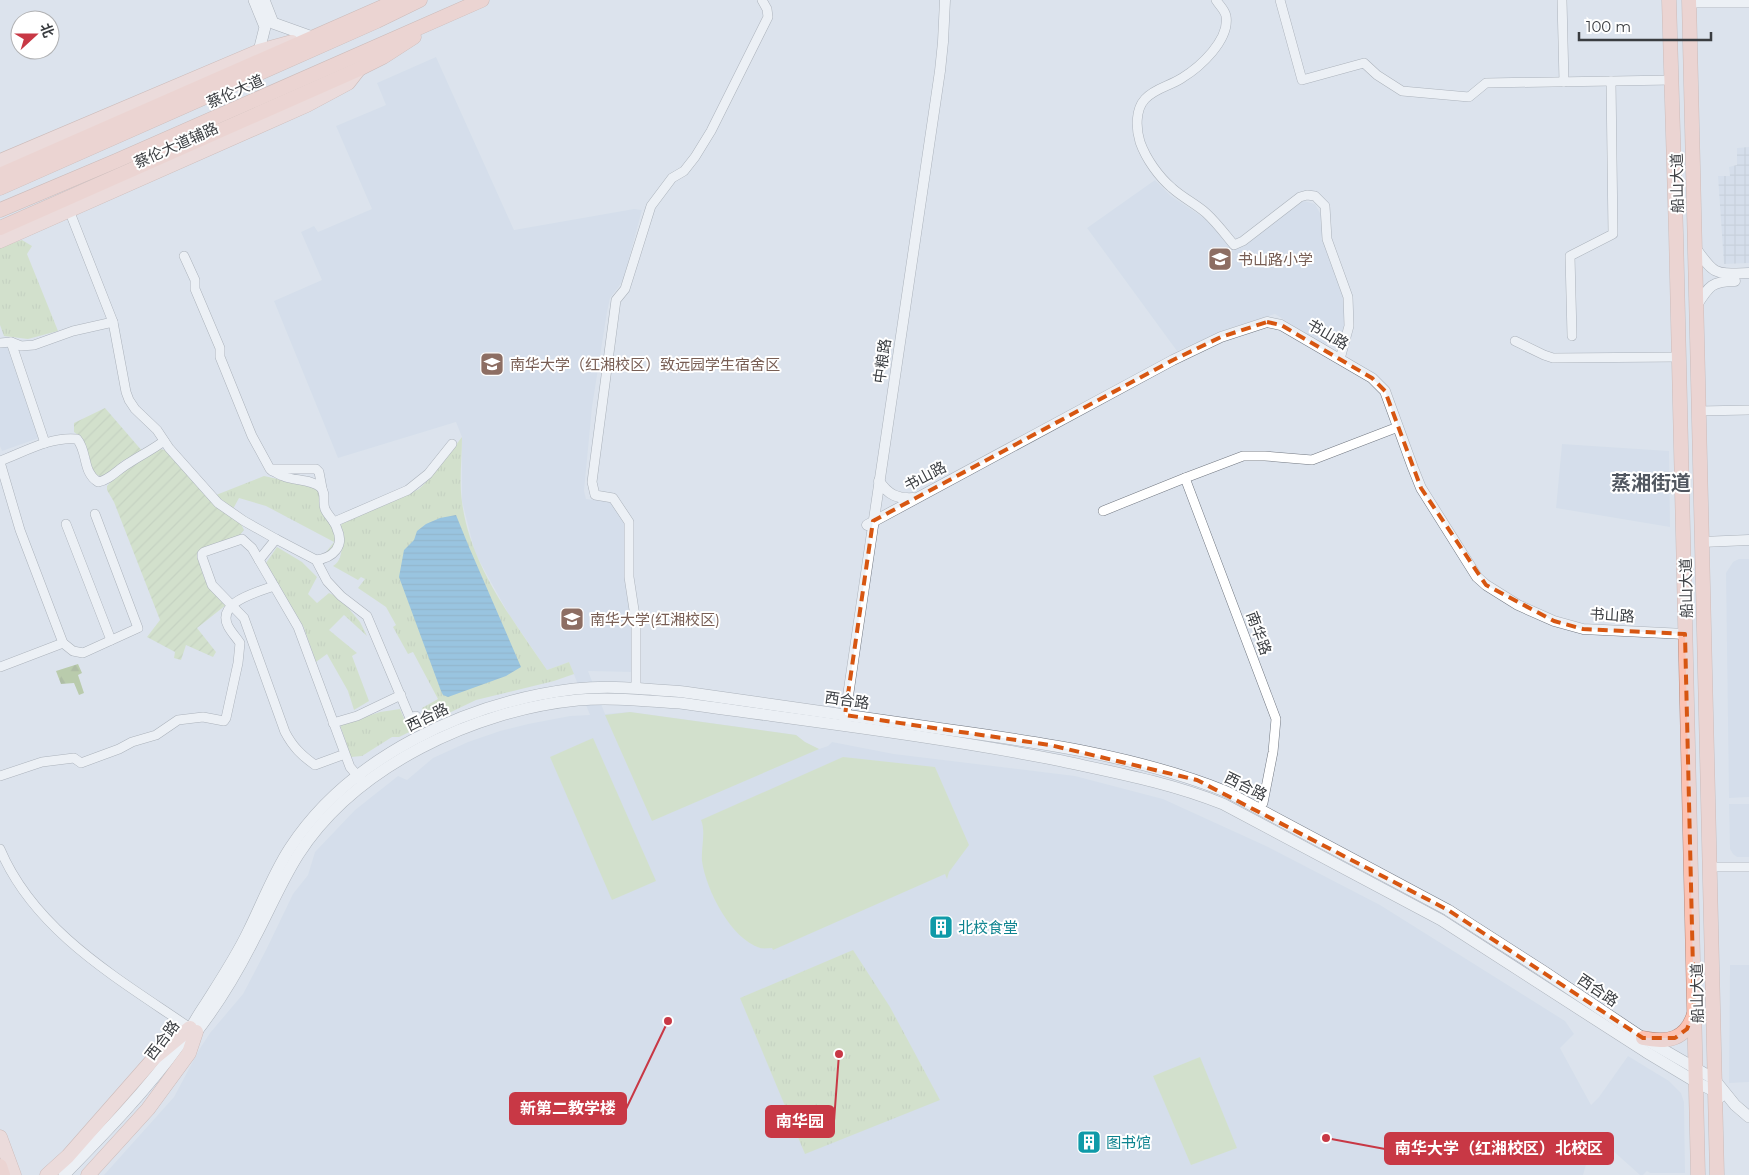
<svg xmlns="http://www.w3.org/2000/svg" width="1749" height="1175" viewBox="0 0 1749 1175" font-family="Montserrat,'Noto Sans SC',sans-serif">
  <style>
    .built { fill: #ccd8e8 }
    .industrial { fill: url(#industrial-grid) }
    .grass { fill: url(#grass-tufts) }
    .forest { fill: url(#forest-firs) }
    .garden { fill: url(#garden-furrows) }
    .pitch { fill: #c6dca5 }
    .water { fill: url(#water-rules) }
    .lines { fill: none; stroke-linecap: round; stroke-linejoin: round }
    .minor-casing { stroke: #717780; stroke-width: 10 }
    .tertiary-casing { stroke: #717780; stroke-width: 11 }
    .secondary-casing { stroke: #717780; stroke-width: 12 }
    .primary-casing { stroke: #b88a7d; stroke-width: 15 }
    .trunk-casing { stroke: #b88a7d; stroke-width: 15 }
    .minor { stroke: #fff; stroke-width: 9 }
    .tertiary { stroke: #fff; stroke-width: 10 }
    .secondary { stroke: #fff; stroke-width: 11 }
    .primary { stroke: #fdd1c5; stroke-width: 14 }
    .trunk { stroke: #fcc2b2; stroke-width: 14 }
    .marked { fill: none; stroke: #d75611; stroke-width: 4; stroke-dasharray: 10 6; stroke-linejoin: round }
    .labels { text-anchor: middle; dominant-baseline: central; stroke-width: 4; stroke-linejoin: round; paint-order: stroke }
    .street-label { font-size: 15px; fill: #3a3d41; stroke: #fff }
    .education-label { font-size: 15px; fill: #785e54; stroke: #fff; text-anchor: start }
    .culture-label { font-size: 15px; fill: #0d838f; stroke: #fff; text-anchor: start }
    .district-label { font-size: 20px; font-weight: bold; fill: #515760; stroke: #fff }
    .leader { fill: none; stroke: #c83845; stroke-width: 2 }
    .callout-dot { fill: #c83845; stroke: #fff; stroke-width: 2 }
    .callout { fill: #c83845; stroke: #c83845; stroke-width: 2 }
    .callout-label { font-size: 16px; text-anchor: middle; font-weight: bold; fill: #fff }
  </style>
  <defs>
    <pattern id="industrial-grid" width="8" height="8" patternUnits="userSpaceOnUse" patternTransform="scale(1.25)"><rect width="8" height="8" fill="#ccd8e8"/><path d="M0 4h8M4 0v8" fill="none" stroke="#b0bac8"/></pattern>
    <pattern id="grass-tufts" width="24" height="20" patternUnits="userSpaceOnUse" patternTransform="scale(1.25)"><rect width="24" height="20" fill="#c6dca5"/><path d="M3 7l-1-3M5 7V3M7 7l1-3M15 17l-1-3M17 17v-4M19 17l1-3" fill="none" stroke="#abbe8f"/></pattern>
    <pattern id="forest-firs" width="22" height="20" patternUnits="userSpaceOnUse" patternTransform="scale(1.25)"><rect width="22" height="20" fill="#8fad5d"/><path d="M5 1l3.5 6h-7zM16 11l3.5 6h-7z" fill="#768e4e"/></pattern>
    <pattern id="garden-furrows" width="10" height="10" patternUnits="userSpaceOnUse" patternTransform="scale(1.25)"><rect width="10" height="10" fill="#c6dca5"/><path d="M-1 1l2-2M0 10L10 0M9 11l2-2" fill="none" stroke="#abbe8f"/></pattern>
    <pattern id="water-rules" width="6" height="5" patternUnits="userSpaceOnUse" patternTransform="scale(1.25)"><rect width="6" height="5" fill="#479ed0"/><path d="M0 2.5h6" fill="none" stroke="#3c82aa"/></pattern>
  </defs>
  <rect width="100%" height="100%" fill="#dce3ed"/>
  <!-- built -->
  <g class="built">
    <polygon points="436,57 514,230 634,209 642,210 623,281 610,298 607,312 592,407 584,491 586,499 612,502 626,527 625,577 628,604 634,625 633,672 588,671 605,714 630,712 796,735 805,742 819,749 828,746 832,742 894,754 1075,776 1163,799 1266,846 1380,905 1565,1021 1574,1034 1560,1048 1591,1105 1599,1097 1628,1056 1669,1081 1681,1093 1684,1102 1685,1173 1650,1173 1647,1171 1643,1175 1640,1175 1593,1133 1592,1144 1583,1175 104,1175 174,1097 199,1050 210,1033 243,994 266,950 293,894 308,875 315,852 355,810 398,776 407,780 433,758 468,742 500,731 528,724 570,716 590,715 569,662 547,670 508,613 475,553 462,501 462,437 456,422 338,458 274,301 322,280 301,232 314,226 318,232 372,209 336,126 386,105 377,83"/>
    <polygon points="1155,180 1171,196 1207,220 1233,249 1244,246 1296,205 1304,201 1315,204 1321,215 1323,236 1343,296 1345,322 1344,331 1324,345 1275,314 1227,329 1177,351 1087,228"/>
    <polygon points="7,345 39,438 2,451 0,446 0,348"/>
    <polygon points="1562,444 1669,451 1670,527 1556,508"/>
    <polygon points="1739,559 1749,559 1749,797 1729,798 1726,573 1733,562"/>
    <polygon points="1729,804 1749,804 1749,857 1737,857 1733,854 1730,849"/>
    <polygon points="1730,965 1749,965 1749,1082 1729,1083"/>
  </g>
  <!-- industrial -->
  <polygon class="industrial" points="1749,147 1749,263 1724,264 1718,176 1730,176 1729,167 1737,165 1737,148"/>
  <!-- grass -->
  <g class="grass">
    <polygon points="22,240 32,246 27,254 58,331 28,339 4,336 0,325 0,247"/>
    <path d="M462,437C462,458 459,481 462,502C470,565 512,619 547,670L569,662L574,674L554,681L476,700L399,737H392L362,756L351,757L340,725L380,712L400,709L407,725L426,717L422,708L438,699L413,652L408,654L393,627L396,625L386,607L358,588L365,579L361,577L358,580L333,566C347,557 339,538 341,525L345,520L385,505L419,489L431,477Z"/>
    <polygon points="264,476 315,487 321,490 338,544 323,556 334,542 266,506 239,498 233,509 216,495"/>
    <polygon points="277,547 302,562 317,577 308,594 317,603 329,593 340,598 360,622 367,636 344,615 329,630 357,653 352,656 369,701 354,710 348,691 327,654 316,662 304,628 266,563"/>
    <polygon points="853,950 890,1007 940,1100 805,1154 740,998"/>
  </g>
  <!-- forest -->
  <polygon class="forest" points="78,664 82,673 78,675 84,693 79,695 74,683 61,684 56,671"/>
  <!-- garden -->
  <g class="garden">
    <path d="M105,408L143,452L122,461L115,470L103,477L94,474C88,459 87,441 74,432V423Z"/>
    <path d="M160,449L165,450L219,509L241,524L244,530L238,537L198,554C204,582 205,585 226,605L197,628L216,652L213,657L186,645L181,660L174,658L175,652L147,637L160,620L114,502L107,490V486L117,475Z"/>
  </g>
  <!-- pitch -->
  <g class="pitch">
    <polygon points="630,712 796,735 805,742 819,749 652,821 605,715"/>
    <polygon points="593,738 656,881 612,900 550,757"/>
    <path d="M843,757L935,767L969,845L949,872L947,879L945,874L773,950L772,948C768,948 764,949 760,948C731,939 706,890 702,861C701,847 706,832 701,820Z"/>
    <polygon points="1200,1057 1237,1148 1191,1165 1153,1076"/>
  </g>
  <!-- water -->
  <polygon class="water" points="456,515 469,547 521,667 506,676 448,697 443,695 441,691 399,577 404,550 414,540 417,531 426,524 440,518"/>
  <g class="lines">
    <!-- minor casing -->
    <g class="minor-casing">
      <g id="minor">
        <path d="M1216,0C1219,5 1225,10 1226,16C1230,40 1200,67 1182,78C1170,86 1155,88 1145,99C1135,110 1136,129 1140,142C1146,159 1159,177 1172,188C1183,198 1196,204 1206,213C1216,222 1225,234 1234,245L1243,241L1300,197L1307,195L1315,196L1325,206L1327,239L1348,297L1349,326L1340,359"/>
        <polyline points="1280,0 1302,80 1364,63 1377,75 1402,91 1469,97 1486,83 1672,80"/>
        <polyline points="1562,0 1564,82"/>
        <polyline points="1689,3 1749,3"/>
        <polyline points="69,210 113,322 126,392 129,400 135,409 157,430 169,448 218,503 244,521 276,539 259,560"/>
        <polyline points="184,256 195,280 195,289 220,348 220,357 252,436 270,469 316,469 319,472 322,488"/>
        <polyline points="1572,336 1570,256 1613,234 1611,81"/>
        <polyline points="1515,341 1544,355 1553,358 1679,357"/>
        <polyline points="11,342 45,443"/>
        <polyline points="0,343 11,342 21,346 34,345 73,331 113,322"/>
        <polyline points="1699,411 1749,410"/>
        <path d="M0,461C24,452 51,436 77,439C88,452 82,472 98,482C110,480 118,469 129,463C141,455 152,450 164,441"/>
        <polyline points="0,462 20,530 63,643 0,667"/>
        <path d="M272,471C276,472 279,475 283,476C294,481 311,479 320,487C327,493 322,502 325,509C328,516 335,521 337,529C345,546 333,558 316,560"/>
        <polyline points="1185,478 1276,719 1273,752 1263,803"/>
        <polyline points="1103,511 1185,478 1243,456 1265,456 1312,460 1398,427"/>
        <polyline points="334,522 408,490 428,474 452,444"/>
        <polyline points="66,524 111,640"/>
        <polyline points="276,539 316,560 327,581 341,596 367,616 410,718 416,716"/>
        <polyline points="63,643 73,651 83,653 138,628 95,514"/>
        <polyline points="636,688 636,623 629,577 629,522 613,498 595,495 592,482 616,300 625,289 651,206 672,178 684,171 695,157 711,131 768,17 767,9 762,0"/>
        <polyline points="333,723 357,716 401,695"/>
        <path d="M345,754L315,765C301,755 293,747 285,732L244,618L212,585L202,557V554L204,552L242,539L252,548L298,627L350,767L361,780"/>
        <path d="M0,776L42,762L74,758L81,763L119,749L132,742L156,735L178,720L203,717L224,721L226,718L238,663L240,643C236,637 231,632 228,626C216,602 258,592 274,586"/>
        <path d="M0,849C35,932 119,979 190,1028"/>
        <polyline points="1710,867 1749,867"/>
      </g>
    </g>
    <!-- tertiary casing -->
    <g class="tertiary-casing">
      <g id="tertiary">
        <path d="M1695,247C1715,276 1715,274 1749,273"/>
        <path d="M1697,305C1709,286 1712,281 1735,281"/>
        <path d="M879,481C888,495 898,499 913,498"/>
        <polyline points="867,525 1173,360 1221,337 1267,322 1281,325 1372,378 1385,391 1413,468 1421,488 1477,577 1486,585 1518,605 1554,621 1583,629 1685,634"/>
        <polyline points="1702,542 1749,540"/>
        <polyline points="844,723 940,71 943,42 945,0"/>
      </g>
    </g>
    <!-- secondary casing -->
    <g class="secondary-casing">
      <g id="secondary">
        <polyline points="254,0 265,27 259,51"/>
        <polyline points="264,0 273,23 312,37"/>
        <path d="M194,1035C217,1006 237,973 254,939C269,911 281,882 298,855C355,766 475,710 578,700C612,697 646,701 680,703C807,721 936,736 1062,761C1117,773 1171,783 1223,804L1441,920L1646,1052L1696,1082L1714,1091L1720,1097"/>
        <path d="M64,1175C104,1134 146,1091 180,1044C189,1032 196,1018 205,1005C220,981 236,957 248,932C262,904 273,874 290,848C350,756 468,702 574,689C611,685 648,689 684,692C771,704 857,717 943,729C1038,742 1138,756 1227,792L1448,910L1543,971L1643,1038L1714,1079L1735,1105L1749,1117"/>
      </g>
    </g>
    <!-- primary casing -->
    <g class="primary-casing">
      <g id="primary">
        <polyline points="0,161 259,51 292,42"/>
        <polyline points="0,241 307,105 348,83 359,69"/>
        <polyline points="0,1137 14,1175"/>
        <polyline points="47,1175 68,1156 155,1057 190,1028"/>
        <polyline points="88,1175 148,1109 189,1053 196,1032"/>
      </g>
    </g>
    <!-- trunk casing -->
    <g class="trunk-casing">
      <g id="trunk">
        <polyline points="1669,0 1676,233 1698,1175"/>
        <polyline points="1689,0 1717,1175"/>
        <polyline points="0,175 398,0"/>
        <polyline points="0,188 377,21 420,0"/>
        <polyline points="0,210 116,161 482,0"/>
        <polyline points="0,228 359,69 383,57 414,37"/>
        <path d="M1643,1038C1667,1043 1686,1040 1694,1014"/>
        <polyline points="0,1166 3,1175"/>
      </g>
    </g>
    <!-- minor -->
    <use href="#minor" class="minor"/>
    <!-- tertiary -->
    <use href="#tertiary" class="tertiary"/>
    <!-- secondary -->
    <use href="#secondary" class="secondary"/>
    <!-- primary -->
    <use href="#primary" class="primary"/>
    <!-- trunk -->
    <use href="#trunk" class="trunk"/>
  </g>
  <!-- marked area -->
  <path d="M0 0H1749V1175H0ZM1267,322L1281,325L1372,378L1385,391L1421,488L1486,585L1554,621L1583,629L1685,634L1694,1011L1687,1029L1675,1038H1643L1448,910L1197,780L1050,745L845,715L873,521L1173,360L1221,337Z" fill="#dce3ed" fill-opacity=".55" fill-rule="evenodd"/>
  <path class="marked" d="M1267,322L1281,325L1372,378L1385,391L1421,488L1486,585L1554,621L1583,629L1685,634L1694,1011L1687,1029L1675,1038H1643L1448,910L1197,780L1050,745L845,715L873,521L1173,360L1221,337Z"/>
  <!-- icons -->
  <defs>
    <g id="school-square" transform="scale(1.25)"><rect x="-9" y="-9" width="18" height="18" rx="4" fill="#8d6e63" stroke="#fff"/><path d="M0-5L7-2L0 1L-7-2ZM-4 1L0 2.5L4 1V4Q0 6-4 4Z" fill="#fff"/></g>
    <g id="university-square" transform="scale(1.25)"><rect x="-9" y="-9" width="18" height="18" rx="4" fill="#8d6e63" stroke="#fff"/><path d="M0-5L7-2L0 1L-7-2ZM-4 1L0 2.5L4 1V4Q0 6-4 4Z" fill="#fff"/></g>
    <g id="building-square" transform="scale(1.25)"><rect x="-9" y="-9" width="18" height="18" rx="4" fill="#0f9aa8" stroke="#fff"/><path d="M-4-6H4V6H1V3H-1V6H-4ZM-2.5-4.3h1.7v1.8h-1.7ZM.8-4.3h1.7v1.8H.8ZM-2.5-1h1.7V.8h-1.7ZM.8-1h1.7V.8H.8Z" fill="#fff"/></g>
  </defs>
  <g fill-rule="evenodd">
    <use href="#school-square" x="1220" y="259"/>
    <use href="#university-square" x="492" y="364"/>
    <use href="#university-square" x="572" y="619"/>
    <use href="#building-square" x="941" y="927"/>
    <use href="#building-square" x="1089" y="1142"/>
  </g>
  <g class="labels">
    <!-- street labels -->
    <g class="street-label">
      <text transform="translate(235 91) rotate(-24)">蔡伦大道</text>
      <text transform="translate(176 145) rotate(-24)">蔡伦大道辅路</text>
      <text transform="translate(1677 183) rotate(-91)">船山大道</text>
      <text transform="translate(1328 334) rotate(30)">书山路</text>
      <text transform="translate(882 361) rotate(-82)">中粮路</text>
      <text transform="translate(925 476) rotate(-28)">书山路</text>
      <text transform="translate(1686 588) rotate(-91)">船山大道</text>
      <text transform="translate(1612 615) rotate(3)">书山路</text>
      <text transform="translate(1259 633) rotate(70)">南华路</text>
      <text transform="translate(847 700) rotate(8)">西合路</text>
      <text transform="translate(427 717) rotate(-26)">西合路</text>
      <text transform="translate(1246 786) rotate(26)">西合路</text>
      <text transform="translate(1598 990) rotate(34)">西合路</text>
      <text transform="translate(1697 993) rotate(-91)">船山大道</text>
      <text transform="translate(162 1040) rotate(-53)">西合路</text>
    </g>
    <!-- education labels -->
    <g class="education-label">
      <text x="1238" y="259">书山路小学</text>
      <text x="510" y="364">南华大学（红湘校区）致远园学生宿舍区</text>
      <text x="590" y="619">南华大学(红湘校区)</text>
    </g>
    <!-- culture labels -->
    <g class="culture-label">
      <text x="958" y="927">北校食堂</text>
      <text x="1106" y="1142">图书馆</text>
    </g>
    <!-- district labels -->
    <g class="district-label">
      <text x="1651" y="483">蒸湘街道</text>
    </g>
  </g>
  <!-- callouts -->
  <path class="leader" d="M668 1021L626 1109M839 1054L834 1121M1326 1138L1385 1149"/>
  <g class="callout-dot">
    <circle cx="668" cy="1021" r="5"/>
    <circle cx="839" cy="1054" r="5"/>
    <circle cx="1326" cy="1138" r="5"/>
  </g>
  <g class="callout">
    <rect x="510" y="1093" width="116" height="31" rx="5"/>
    <rect x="766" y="1106" width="68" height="31" rx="5"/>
    <rect x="1385" y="1133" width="228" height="31" rx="5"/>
  </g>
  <g class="callout-label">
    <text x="568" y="1114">新第二教学楼</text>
    <text x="800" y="1127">南华园</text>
    <text x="1499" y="1154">南华大学（红湘校区）北校区</text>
  </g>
  <!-- north arrow -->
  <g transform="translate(35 35) rotate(69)"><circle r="24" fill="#ffffff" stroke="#b0b1b3"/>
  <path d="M0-4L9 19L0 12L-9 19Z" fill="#c83845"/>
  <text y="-8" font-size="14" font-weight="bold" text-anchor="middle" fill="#3a3d41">北</text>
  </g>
  <!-- scale -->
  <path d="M1579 32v8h132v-8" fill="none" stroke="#3a3d41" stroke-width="2.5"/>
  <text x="1586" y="32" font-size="15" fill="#3a3d41" stroke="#ffffff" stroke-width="4" paint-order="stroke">100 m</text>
</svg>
